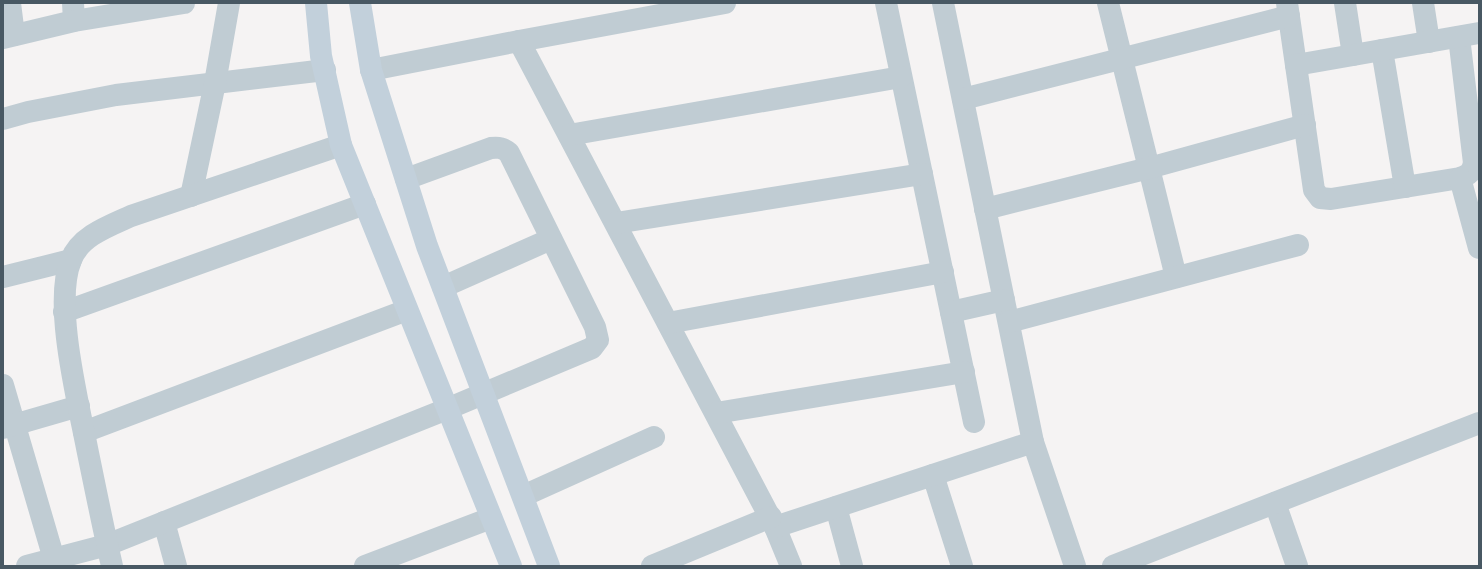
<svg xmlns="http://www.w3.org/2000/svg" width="1482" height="569" viewBox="0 0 1482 569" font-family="Karla,sans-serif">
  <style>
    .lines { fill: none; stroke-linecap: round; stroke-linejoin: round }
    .street { stroke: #c0ccd3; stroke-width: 22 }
    .secondary { stroke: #c2d0db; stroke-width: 22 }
  </style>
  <rect width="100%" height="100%" fill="#f5f3f3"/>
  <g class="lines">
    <!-- street -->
    <g class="street">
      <polyline points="10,3 14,35"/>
      <polyline points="73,3 74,21"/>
      <polyline points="886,3 974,422"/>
      <polyline points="943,3 1033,442 1075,566"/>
      <polyline points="1108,3 1176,277"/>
      <path d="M1287,3L1314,190L1320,198L1331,199L1460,178C1469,175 1472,172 1474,163L1459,37"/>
      <polyline points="1345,3 1353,55"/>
      <polyline points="1423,3 1429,42"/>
      <polyline points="3,38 74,21 184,3"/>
      <polyline points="519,41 775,527 791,566"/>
      <polyline points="1382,50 1405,187"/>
      <polyline points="1296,65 1479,33"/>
      <polyline points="371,70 519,41 725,3"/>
      <polyline points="963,99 1289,16"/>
      <polyline points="3,119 28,112 116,95 325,70"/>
      <polyline points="569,135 901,77"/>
      <polyline points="1460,178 1479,248"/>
      <polyline points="191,196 215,83 229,3"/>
      <polyline points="985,209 1149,168 1305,125"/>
      <polyline points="616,223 922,174"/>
      <polyline points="3,277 71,260"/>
      <polyline points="443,287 551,239"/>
      <polyline points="64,312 365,204"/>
      <polyline points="951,312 1004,300"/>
      <polyline points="1009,322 1298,245"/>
      <polyline points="668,323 943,272"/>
      <polyline points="3,385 54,559"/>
      <polyline points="716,413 964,372"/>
      <polyline points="3,428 79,406"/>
      <polyline points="84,432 407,310"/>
      <polyline points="933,475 962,566"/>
      <polyline points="523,496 654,437"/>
      <polyline points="1275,503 1297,566"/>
      <polyline points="836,507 852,566"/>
      <polyline points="164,522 176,566"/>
      <polyline points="775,527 1033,442"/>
      <path d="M27,566L107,545L447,409L592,348L598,340L595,327L509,153C503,148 499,147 491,148L406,179"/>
      <path d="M112,566C103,527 95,487 87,448C78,401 53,303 71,260C80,236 109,226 131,216L341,145"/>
      <polyline points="365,566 491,518"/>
      <polyline points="652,566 771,517"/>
      <polyline points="1113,566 1479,423"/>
    </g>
    <!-- secondary -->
    <g class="secondary">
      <polyline points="316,3 321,56 341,145 511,566"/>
      <polyline points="360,3 371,70 427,246 549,566"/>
    </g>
  </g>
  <!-- border -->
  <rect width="1482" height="569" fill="none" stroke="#485863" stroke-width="8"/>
</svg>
